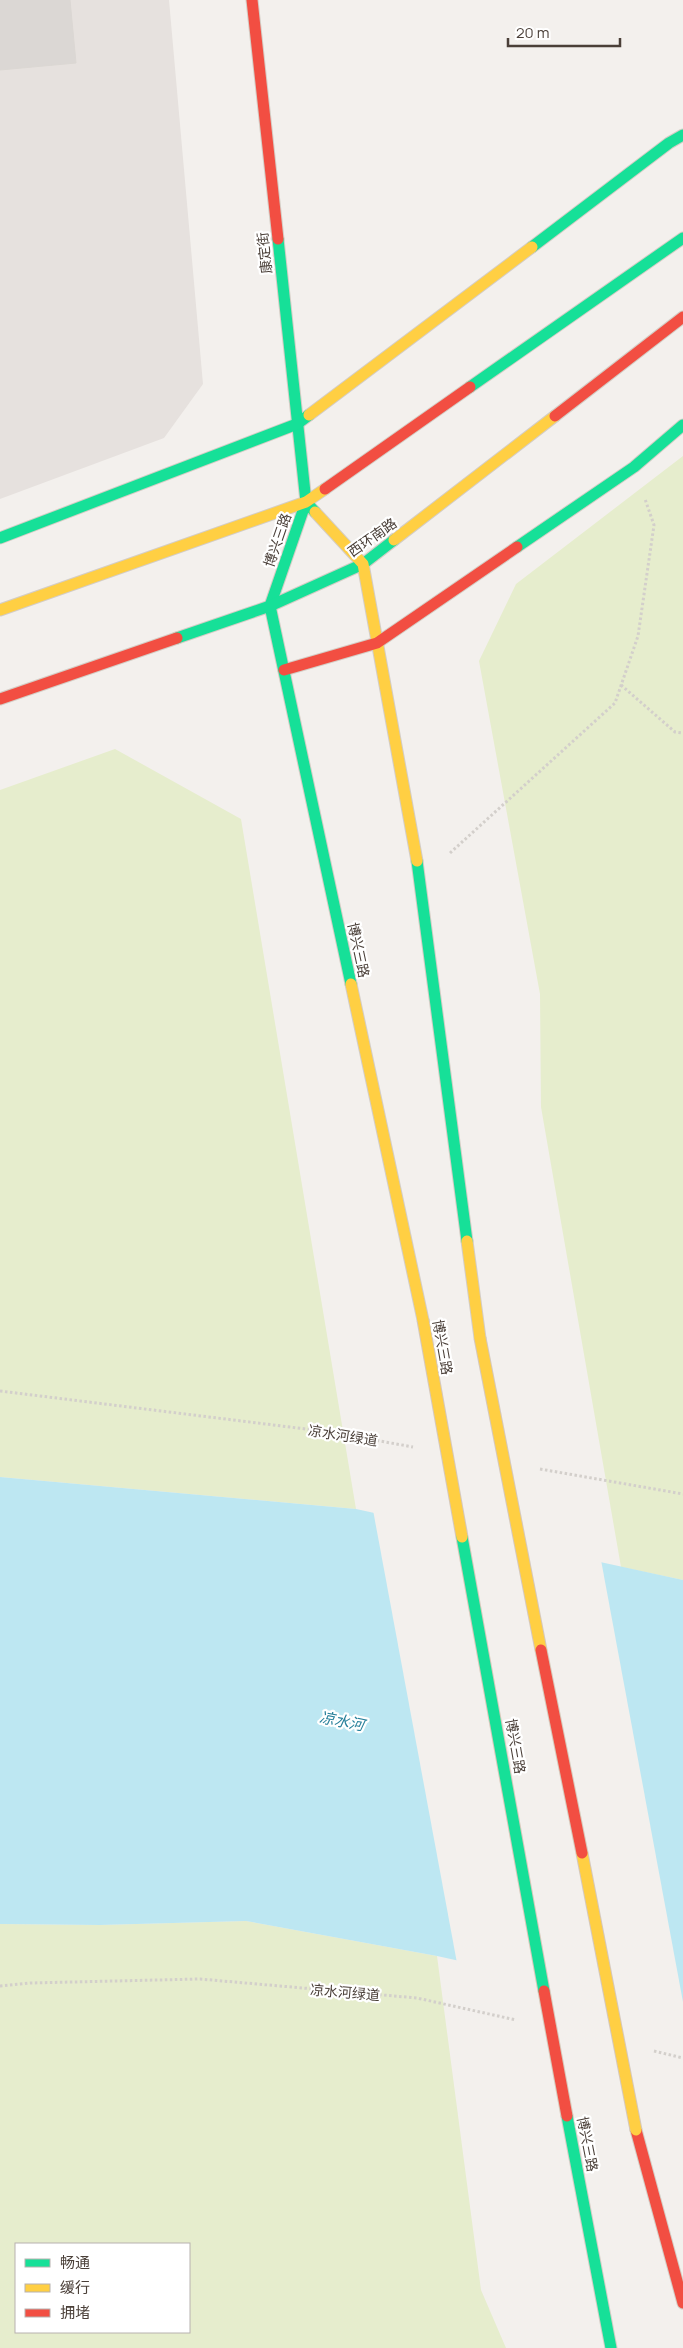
<svg xmlns="http://www.w3.org/2000/svg" width="683" height="2348" viewBox="0 0 683 2348" font-family="Manrope,'Noto Sans SC',sans-serif">
  <style>
    .industrial { fill: #e6e1de }
    .green { fill: #e6edcd; fill-rule: evenodd }
    .water { fill: #bde7f2 }
    .pier { fill: #f3f0ed }
    .building { fill: #dbd7d4; stroke: #dbd7d3 }
    .lines { fill: none; stroke-linecap: round; stroke-linejoin: round }
    .fast-casing { stroke: #d4cdc5; stroke-width: 13 }
    .slow-casing { stroke: #d4cdc5; stroke-width: 13 }
    .jam-casing { stroke: #d4cdc5; stroke-width: 13 }
    .path { stroke: #d3cfcb; stroke-width: 3; stroke-dasharray: 2.5 2.5; stroke-linecap: butt }
    .fast { stroke: #16e098; stroke-width: 11 }
    .slow { stroke: #ffcf43; stroke-width: 11 }
    .jam { stroke: #f24e42; stroke-width: 11 }
    .fast-bridge-casing { stroke: #d6c8ba; stroke-width: 13; stroke-linecap: butt }
    .slow-bridge-casing { stroke: #d6c8ba; stroke-width: 13; stroke-linecap: butt }
    .jam-bridge-casing { stroke: #d6c8ba; stroke-width: 13; stroke-linecap: butt }
    .fast-bridge { stroke: #16e098; stroke-width: 11 }
    .slow-bridge { stroke: #ffcf43; stroke-width: 11 }
    .jam-bridge { stroke: #f24e42; stroke-width: 11 }
    .labels { text-anchor: middle; dominant-baseline: central; stroke-width: 4.5; stroke-linejoin: round; paint-order: stroke }
    .street-label { font-size: 14px; fill: #4a3f38; stroke: #fff }
    .water-label { font-size: 15px; font-style: italic; fill: #267f9a; stroke: #fff }
  </style>
  <rect width="100%" height="100%" fill="#f3f0ed"/>
  <!-- industrial -->
  <polygon class="industrial" points="0,0 169,0 203,384 164,438 0,499"/>
  <!-- green -->
  <g class="green">
    <polygon points="683,456 683,1580 621,1567 541,1107 540,994 479,661 516,584"/>
    <polygon points="115,749 241,819 356,1509 0,1477 0,790"/>
    <path d="M246,1921L437,1956L481,2290L506,2348H0V1924L100,1925ZM16,2244H189V2332H16Z"/>
  </g>
  <!-- water -->
  <polygon class="water" points="0,1477 356,1509 683,1580 683,2010 437,1956 246,1921 100,1925 0,1924"/>
  <!-- pier -->
  <polygon class="pier" points="373,1510 601,1560 683,2002 683,2012 457,1963"/>
  <!-- building -->
  <polygon class="building" points="0,0 70,0 76,63 0,70"/>
  <g class="lines">
    <!-- fast casing -->
    <g class="fast-casing">
      <g id="fast">
        <polyline points="278,239 306,502"/>
        <polyline points="532,247 669,143 683,135"/>
        <polyline points="470,387 683,238"/>
        <polyline points="315,512 306,502 270,606 351,984"/>
        <polyline points="0,538 297,424 309,415"/>
        <polyline points="517,547 634,467 683,425"/>
        <polyline points="177,638 270,606 363,564 394,540"/>
        <polyline points="417,861 467,1241"/>
        <polyline points="567,2116 611,2348"/>
      </g>
    </g>
    <!-- slow casing -->
    <g class="slow-casing">
      <g id="slow">
        <polyline points="309,415 532,247"/>
        <polyline points="315,512 363,564 417,861"/>
        <polyline points="394,540 555,416"/>
        <polyline points="0,610 306,502 325,489"/>
        <polyline points="351,984 423,1320"/>
        <polyline points="467,1241 480,1338"/>
      </g>
    </g>
    <!-- jam casing -->
    <g class="jam-casing">
      <g id="jam">
        <polyline points="252,0 278,239"/>
        <polyline points="555,416 683,317"/>
        <polyline points="325,489 470,387"/>
        <polyline points="284,670 377,643 517,547"/>
        <polyline points="0,699 177,638"/>
        <polyline points="636,2130 683,2303"/>
      </g>
    </g>
    <!-- path -->
    <g class="path">
      <polyline points="621,685 675,732 683,733"/>
      <polyline points="450,853 615,703 638,636 654,525 645,499"/>
      <polyline points="0,1391 330,1432 413,1447"/>
      <polyline points="540,1469 683,1494"/>
      <polyline points="0,1986 30,1983 200,1979 417,1998 516,2020"/>
      <polyline points="654,2051 683,2058"/>
    </g>
    <!-- fast -->
    <use href="#fast" class="fast"/>
    <!-- slow -->
    <use href="#slow" class="slow"/>
    <!-- jam -->
    <use href="#jam" class="jam"/>
    <!-- fast-bridge casing -->
    <g class="fast-bridge-casing">
      <polyline id="fast-bridge" points="462,1537 544,1991"/>
    </g>
    <!-- slow-bridge casing -->
    <g class="slow-bridge-casing">
      <g id="slow-bridge">
        <polyline points="423,1320 462,1537"/>
        <polyline points="480,1338 541,1650"/>
        <polyline points="582,1853 636,2130"/>
      </g>
    </g>
    <!-- jam-bridge casing -->
    <g class="jam-bridge-casing">
      <g id="jam-bridge">
        <polyline points="541,1650 582,1853"/>
        <polyline points="544,1991 567,2116"/>
      </g>
    </g>
    <!-- fast-bridge -->
    <use href="#fast-bridge" class="fast-bridge"/>
    <!-- slow-bridge -->
    <use href="#slow-bridge" class="slow-bridge"/>
    <!-- jam-bridge -->
    <use href="#jam-bridge" class="jam-bridge"/>
  </g>
  <g class="labels">
    <!-- street labels -->
    <g class="street-label">
      <text transform="translate(264 253) rotate(-96)">康定街</text>
      <text transform="translate(372 537) rotate(-35)">西环南路</text>
      <text transform="translate(277 540) rotate(-71)">博兴三路</text>
      <text transform="translate(359 950) rotate(78)">博兴三路</text>
      <text transform="translate(443 1347) rotate(80)">博兴三路</text>
      <text transform="translate(343 1435) rotate(9)">凉水河绿道</text>
      <text transform="translate(516 1746) rotate(80)">博兴三路</text>
      <text transform="translate(345 1992) rotate(5)">凉水河绿道</text>
      <text transform="translate(588 2144) rotate(79)">博兴三路</text>
    </g>
    <!-- water labels -->
    <g class="water-label">
      <text transform="translate(342 1721) rotate(11)">凉水河</text>
    </g>
  </g>
  <!-- legend -->
  <rect x="15" y="2243" width="175" height="90" fill="#ffffff" stroke="#b7b2af"/>
  <rect x="25" y="2259" width="25" height="8" fill="#16e098" stroke="#b7b2af"/>
  <text x="60" y="2268" font-size="15" fill="#4a3f38">畅通</text>
  <rect x="25" y="2284" width="25" height="8" fill="#ffcf43" stroke="#b7b2af"/>
  <text x="60" y="2293" font-size="15" fill="#4a3f38">缓行</text>
  <rect x="25" y="2309" width="25" height="8" fill="#f24e42" stroke="#b7b2af"/>
  <text x="60" y="2318" font-size="15" fill="#4a3f38">拥堵</text>
  <!-- scale -->
  <path d="M508 38v8h112v-8" fill="none" stroke="#4a3f38" stroke-width="2.5"/>
  <text x="516" y="38" font-size="15" fill="#4a3f38" stroke="#ffffff" stroke-width="4" paint-order="stroke">20 m</text>
</svg>
